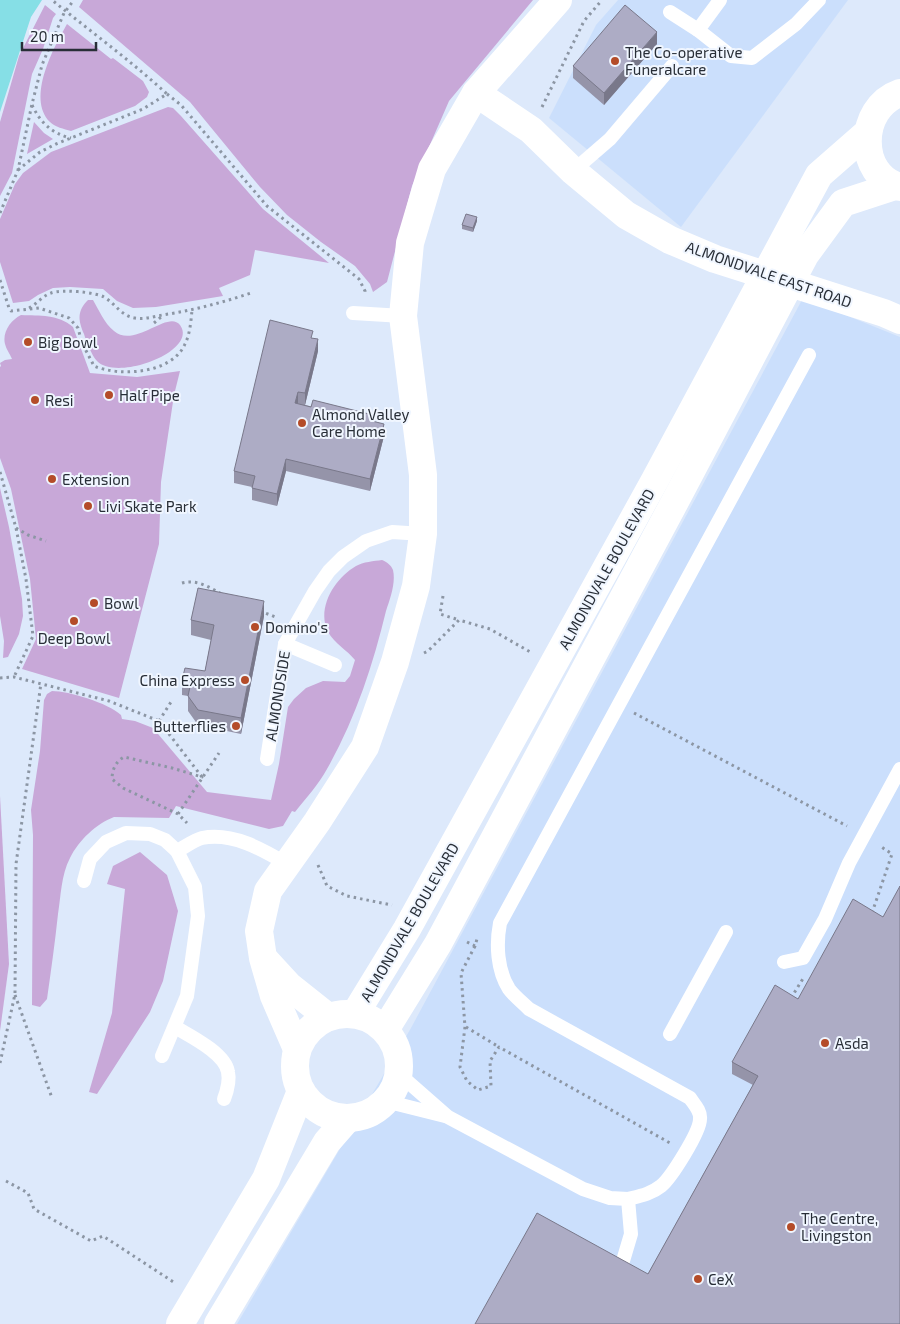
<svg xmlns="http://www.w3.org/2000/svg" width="900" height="1324" viewBox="0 0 900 1324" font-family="'Exo 2',sans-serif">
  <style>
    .built { fill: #cbdffc }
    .green { fill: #c8a8d8 }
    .water { fill: #86dfe6 }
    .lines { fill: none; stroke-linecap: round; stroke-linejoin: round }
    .path { stroke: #8c96a4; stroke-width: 3; stroke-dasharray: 2.5 4; stroke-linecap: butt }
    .service { stroke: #fff; stroke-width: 14 }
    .tertiary { stroke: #fff; stroke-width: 28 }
    .wall { fill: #9594a9 }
    .shaded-wall { fill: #79788a }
    .building { fill: #adacc5; stroke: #79788a }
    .poi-dot { fill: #b44c29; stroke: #f0f6ff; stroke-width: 2 }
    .labels { text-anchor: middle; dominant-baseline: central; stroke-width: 4; stroke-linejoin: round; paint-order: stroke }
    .poi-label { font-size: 15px; fill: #282e37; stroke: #f0f6ff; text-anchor: start }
    .street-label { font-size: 15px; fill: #282e37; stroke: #f0f6ff }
  </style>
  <rect width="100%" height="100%" fill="#dde9fb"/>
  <!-- built -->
  <g class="built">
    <polygon points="618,0 848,0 681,227 549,118 596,25"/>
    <polygon points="803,298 900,337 900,1324 237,1324 411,1028"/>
  </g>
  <!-- green -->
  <g class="green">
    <polygon points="83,0 533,0 449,101 412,186 387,282 373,292 370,284 355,266 321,242 287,215 260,187 190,102 79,7"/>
    <polygon points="45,5 56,14 53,18 43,49 32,74 12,173 0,196 0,122 19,56"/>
    <path d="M67,24L111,59L113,58L143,81L149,92L147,97L135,106L71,131C64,129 55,127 50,122C26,98 54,47 67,24Z"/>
    <polygon points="168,107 173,108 181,116 263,209 329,263 255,250 250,275 219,288 223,296 156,307 133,308 117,301 103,289 70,287 53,288 38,295 29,301 13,303 0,262 0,219 15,184 23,173 51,152"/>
    <polygon points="34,122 44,133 53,139 27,154"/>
    <path d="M88,300H93C99,310 104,323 114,331C135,349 168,309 180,325C199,351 117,382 97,361C92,356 86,341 84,334C78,320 77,311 88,300Z"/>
    <path d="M21,315C40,316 58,314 73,327L90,373L137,377L180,371L174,395L161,482L159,544L119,698L22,669L36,639L30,579L11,489L0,458V367L1,366L0,363L5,360L12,359C10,354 6,349 5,344C2,332 11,320 21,315Z"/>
    <polygon points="0,488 9,527 22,599 23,616 19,634 8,657 3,658 4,641 0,616"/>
    <path d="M382,560C387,562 391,565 393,570C396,583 390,599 386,611C373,665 355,720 327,769C319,784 306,798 295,812L292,811L283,826L269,829L176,806L169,818L114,817C96,824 79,840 70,858C61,875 61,896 58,914C55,942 51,971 47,999L40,1007L32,1005L33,835L31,810L40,751L44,700L47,694L52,691C69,691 108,703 121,715L122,719L135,721L153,728L207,792L271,800L279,764L288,707L294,699L306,688L323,681L345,682L350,676L355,660C347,650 335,644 328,632C316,608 335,578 356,566C363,562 374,561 382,560Z"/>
    <polygon points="0,796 9,964 0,1031"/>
    <polygon points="140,852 167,875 178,911 163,981 150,1012 97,1094 89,1092 112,1013 125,889 107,884 113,866"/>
  </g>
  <!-- water -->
  <polygon class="water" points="0,0 42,0 31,17 0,112"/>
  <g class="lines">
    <!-- path -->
    <g class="path">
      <polyline points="167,94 181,105 267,206 359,279 365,291 365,294"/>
      <path d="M32,105C40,122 52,134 71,138"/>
      <polyline points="542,107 584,21 602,0"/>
      <path d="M18,170L40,152L56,144L143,109L167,94C131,61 90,31 52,0"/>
      <polyline points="0,213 18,170 32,104 42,65 64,13 74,0"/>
      <path d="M0,280L9,308L11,311L39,308L69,318L78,328L82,343L94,366C120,377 172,374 185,344C190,334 191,321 192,310"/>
      <path d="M29,308C37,304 42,296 51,293C61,289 95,292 104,297C116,304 121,316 135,318C147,320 158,315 169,314C198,309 224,302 251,293"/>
      <polyline points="154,323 161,317"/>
      <polyline points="0,472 16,528 26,579 33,636 14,677"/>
      <polyline points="16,528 28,535 46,541"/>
      <path d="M182,583C196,579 209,587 220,593"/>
      <polyline points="443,596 440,614 459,620"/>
      <polyline points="260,611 278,618"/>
      <polyline points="424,653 428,651 459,620 490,629 532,653"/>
      <path d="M0,678L14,677L109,701L159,721L202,777L172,768L124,757C116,761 112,770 112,779L123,788L178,814L187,823"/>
      <polyline points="634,713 847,826"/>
      <polyline points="159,721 171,702"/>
      <polyline points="178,814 219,753"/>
      <polyline points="318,865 327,886 347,896 392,905"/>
      <polyline points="872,913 892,854 880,846"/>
      <polyline points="467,942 475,946 477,939"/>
      <polyline points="475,946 461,973 465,1027 460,1067 467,1081 478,1090 491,1086 490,1061 499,1047 670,1143"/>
      <polyline points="15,995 52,1098"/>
      <polyline points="791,998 804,977"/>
      <polyline points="466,1027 499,1047"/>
      <polyline points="0,1063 15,994 16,864 41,683"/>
      <polyline points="6,1181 28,1193 34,1209 91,1241 103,1236 175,1283"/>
    </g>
    <!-- service -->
    <g class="service">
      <polyline points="670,12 698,30 731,56 752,58 796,24 819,0"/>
      <polyline points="698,30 720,0"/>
      <polyline points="573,171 610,139 672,66"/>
      <polyline points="353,313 403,316"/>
      <polyline points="285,644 335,665"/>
      <polyline points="267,759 285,644 315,591 329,571 343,557 366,541 392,532 423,534"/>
      <path d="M177,851C185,847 194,840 202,838C232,832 262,849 287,864"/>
      <polyline points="84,881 90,859 106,842 126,833 150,834 165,840 177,851 195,887 198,916 187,996 162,1056"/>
      <polyline points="784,962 803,958 825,919 849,863 900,769"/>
      <path d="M175,1027C190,1036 225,1053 228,1072C230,1081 227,1091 224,1099"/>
      <polyline points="670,1034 726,932"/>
      <polyline points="399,1074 448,1117 583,1189 610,1198 628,1199 631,1234 620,1271"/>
      <polyline points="385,1101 445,1116"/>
      <path d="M628,1199C640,1196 651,1194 661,1186C671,1178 700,1132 700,1119C701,1111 694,1104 690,1098L529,1009C523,1003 514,996 509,989C497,970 496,944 500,923L809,355"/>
    </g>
    <!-- tertiary -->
    <g class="tertiary">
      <polyline points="476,93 531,130 573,171 626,215 670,240 715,259 884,313 900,320"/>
      <path d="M900,93C857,108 857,176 900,187"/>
      <polyline points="266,961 289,986 328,1017"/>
      <polyline points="355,1014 407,929 655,480 819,175 867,133"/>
      <circle cx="347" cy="1066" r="52"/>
      <polyline points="385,1030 438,944 679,494 805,255 843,203 895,186"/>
      <polyline points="297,1049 274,996 263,958 259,931 268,891 317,822 365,747 395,662 416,586 423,534 423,475 403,316 410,243 432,169 476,93 558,0"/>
      <polyline points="180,1324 266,1179 301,1091"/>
      <polyline points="218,1324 327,1142 348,1118"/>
    </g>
  </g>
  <!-- wall -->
  <g class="wall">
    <polygon points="657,44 604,105 573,78 573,66"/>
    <polygon points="477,221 473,232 462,229 462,225"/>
    <polygon points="313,338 318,351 305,405 373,421 384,436 370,491 286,471 277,506 252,500 252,487 234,483 234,471"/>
    <polygon points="264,616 241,734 198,725 188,711 188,696 182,695 182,680 205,671 211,640 191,635 191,620"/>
    <polygon points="883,917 900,1324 648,1274 753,1085 732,1074 732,1062"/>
  </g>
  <!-- shaded-wall -->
  <g class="shaded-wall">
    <polygon points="657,32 657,44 604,105 604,93"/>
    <polygon points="477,217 477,221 473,232 473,228"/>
    <polygon points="318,339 318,351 305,405 305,393"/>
    <polygon points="298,392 298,404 295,403"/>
    <polygon points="384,424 384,436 370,491 370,479"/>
    <polygon points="286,459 286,471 277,506 277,494"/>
    <polygon points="264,601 264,616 241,734 241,718"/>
  </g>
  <!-- building -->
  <g class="building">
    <polygon points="625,5 657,32 604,93 573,66"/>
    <polygon points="466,214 477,217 473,228 462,225"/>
    <polygon points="270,320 313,331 311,338 318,339 305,393 298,392 295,403 311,407 313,400 373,415 372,421 384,424 370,479 286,459 277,494 252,488 255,476 234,471"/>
    <polygon points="198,588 264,601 241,718 198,710 188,696 191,682 182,680 185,668 205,671 214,625 191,620"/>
    <polygon points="900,886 900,1324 475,1324 537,1213 648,1274 758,1076 732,1062 775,985 798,999 853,899 883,917"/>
  </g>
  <!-- markers -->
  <g class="poi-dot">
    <circle cx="615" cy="61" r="5"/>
    <circle cx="28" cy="342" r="5"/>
    <circle cx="109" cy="395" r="5"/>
    <circle cx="35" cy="400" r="5"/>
    <circle cx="302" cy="423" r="5"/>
    <circle cx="52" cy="479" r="5"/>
    <circle cx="88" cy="506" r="5"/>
    <circle cx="94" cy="603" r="5"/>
    <circle cx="74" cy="621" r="5"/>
    <circle cx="255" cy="627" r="5"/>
    <circle cx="245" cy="680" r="5"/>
    <circle cx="236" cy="726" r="5"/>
    <circle cx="825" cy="1043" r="5"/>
    <circle cx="791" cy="1227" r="5"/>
    <circle cx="698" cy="1279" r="5"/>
  </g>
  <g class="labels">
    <!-- poi labels -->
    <g class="poi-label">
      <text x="625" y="52">The Co-operative<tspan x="625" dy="17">Funeralcare</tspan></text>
      <text x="38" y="342">Big Bowl</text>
      <text x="119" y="395">Half Pipe</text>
      <text x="45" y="400">Resi</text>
      <text x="312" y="414">Almond Valley<tspan x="312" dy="17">Care Home</tspan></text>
      <text x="62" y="479">Extension</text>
      <text x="98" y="506">Livi Skate Park</text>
      <text x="104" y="603">Bowl</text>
      <text x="265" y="627">Domino's</text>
      <text x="74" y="638" text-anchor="middle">Deep Bowl</text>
      <text x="235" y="680" text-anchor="end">China Express</text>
      <text x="226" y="726" text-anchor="end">Butterflies</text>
      <text x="835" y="1043">Asda</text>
      <text x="801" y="1218">The Centre,<tspan x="801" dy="17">Livingston</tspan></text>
      <text x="708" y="1279">CeX</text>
    </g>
    <!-- street labels -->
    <g class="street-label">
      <text transform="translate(769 274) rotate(19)">ALMONDVALE EAST ROAD</text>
      <text transform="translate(606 569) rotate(-61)">ALMONDVALE BOULEVARD</text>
      <text transform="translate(277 696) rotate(-81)">ALMONDSIDE</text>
      <text transform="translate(409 922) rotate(-60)">ALMONDVALE BOULEVARD</text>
    </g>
  </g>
  <!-- scale -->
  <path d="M22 42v8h74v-8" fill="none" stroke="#282e37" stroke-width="2.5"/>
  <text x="30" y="42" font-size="15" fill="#282e37" stroke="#f0f6ff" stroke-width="4" paint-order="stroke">20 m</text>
</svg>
